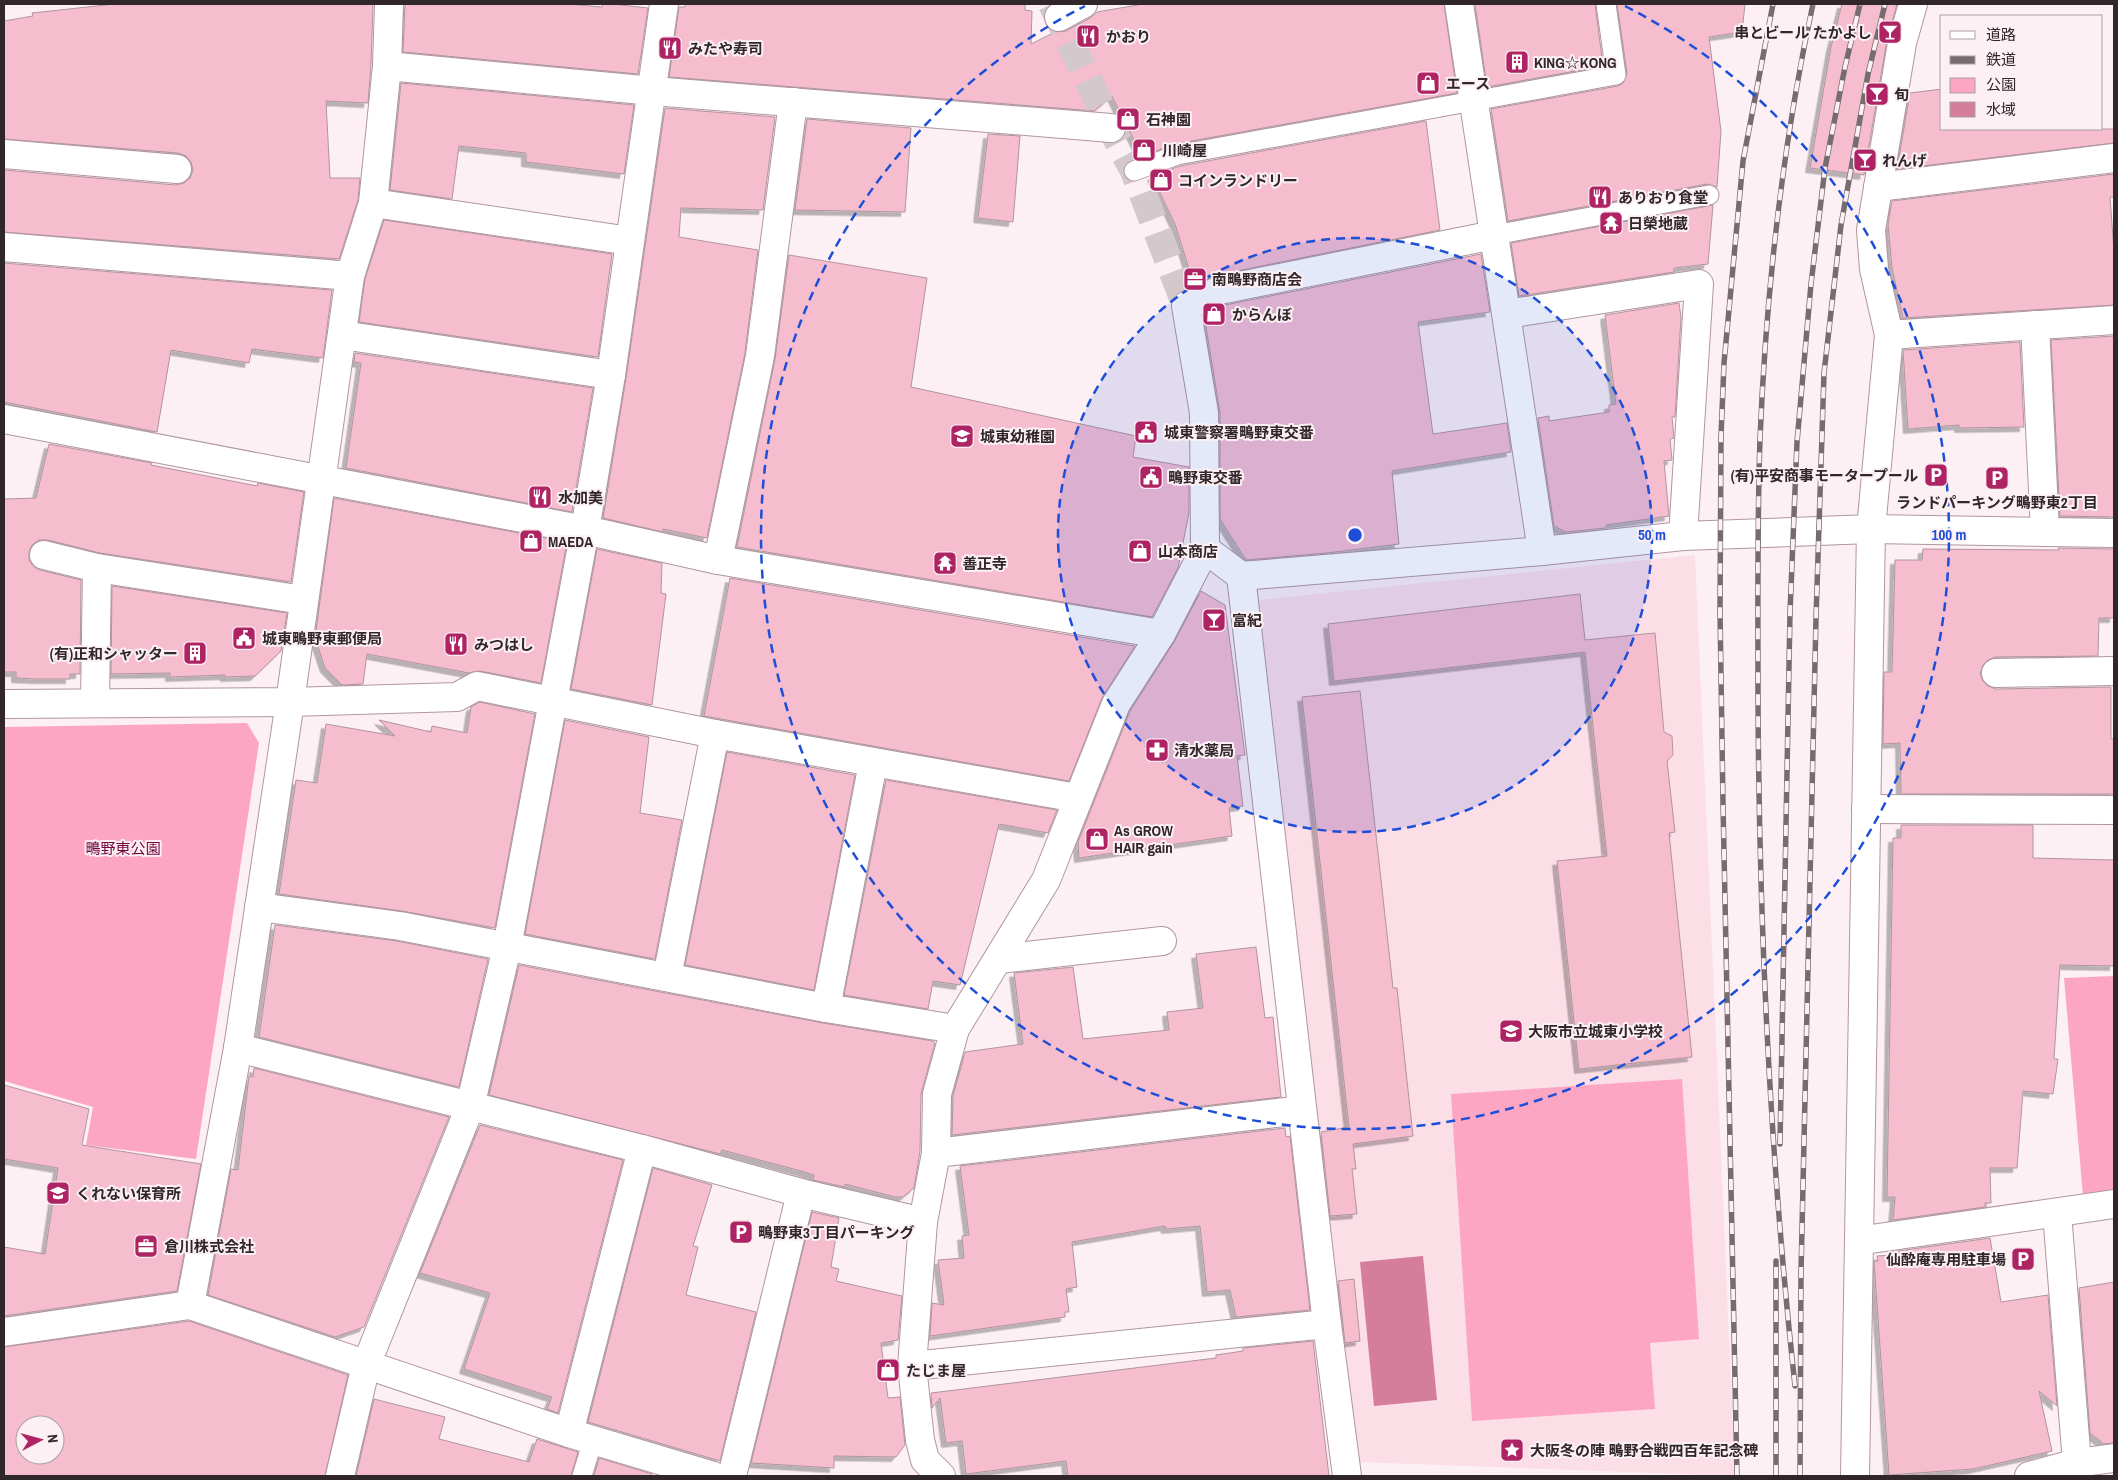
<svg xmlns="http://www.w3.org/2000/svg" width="2118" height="1480" viewBox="0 0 2118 1480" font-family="'Archivo Narrow','Noto Sans JP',sans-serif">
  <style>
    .built { fill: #fcdee7 }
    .green { fill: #fca6c3 }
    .water { fill: #d57e9c }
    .building { fill: #f5bdce; stroke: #b0959d; fill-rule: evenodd; filter: url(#shadow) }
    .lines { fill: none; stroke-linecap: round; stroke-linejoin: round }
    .pedestrian-tunnel { stroke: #d3c8cc; stroke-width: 28; stroke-dasharray: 28 14; stroke-linecap: butt }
    .service-casing { stroke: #b1969e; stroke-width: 21 }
    .minor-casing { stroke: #b1969e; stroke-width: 30 }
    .service { stroke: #fff; stroke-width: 19 }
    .minor { stroke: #fff; stroke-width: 28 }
    .rail-casing { stroke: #766b6e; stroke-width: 5.5 }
    .rail { stroke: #fcf0f4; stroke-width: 4; stroke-dasharray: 11; stroke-linecap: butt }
    .ring { fill: none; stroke: #1d4ed8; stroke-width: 2.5; stroke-dasharray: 9 6 }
    .labels { text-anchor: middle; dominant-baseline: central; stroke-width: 4; stroke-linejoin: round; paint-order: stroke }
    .poi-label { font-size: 15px; font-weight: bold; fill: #31272a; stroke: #fcf0f4; text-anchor: start }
    .park-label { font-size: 15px; fill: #70033c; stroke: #fcf0f4 }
    .centre { fill: #1d4ed8; stroke: #fcf0f4; stroke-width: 2.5 }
    .ring-label { font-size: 15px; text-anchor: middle; font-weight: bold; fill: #1d4ed8; stroke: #fcf0f4; stroke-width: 4; stroke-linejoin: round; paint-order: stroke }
  </style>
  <defs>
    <filter id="shadow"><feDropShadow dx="-4.5" dy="4.5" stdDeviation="0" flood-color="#0004"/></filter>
  </defs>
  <rect width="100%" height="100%" fill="#fcf0f4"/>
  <!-- built -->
  <polygon class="built" points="1695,555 1735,1476 1357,1462 1258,600"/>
  <!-- green -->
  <g class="green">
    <polygon points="247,723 259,743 196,1159 86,1145 93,1107 4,1081 4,727"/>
    <polygon points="2114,976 2114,1191 2083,1196 2064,978"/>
    <polygon points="1682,1079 1699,1339 1650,1343 1655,1409 1472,1421 1451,1094"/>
  </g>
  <!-- water -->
  <polygon class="water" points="1423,1256 1437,1400 1374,1406 1360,1262"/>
  <!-- building -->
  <g class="building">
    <polygon points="115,4 373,4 371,65 368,103 326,101 330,178 360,178 358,200 339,259 4,232 4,170 176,185 184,183 190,178 193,170 191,162 186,156 178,153 4,139 4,21 33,16 32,13"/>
    <polygon points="405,4 567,4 602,7 603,4 612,4 648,8 638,74 403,52"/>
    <polygon points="685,4 1025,4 1025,10 1032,11 1031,44 1055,32 1066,31 1090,18 1097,12 1143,4 1444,4 1457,93 1175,144 1142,156 1112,96 1094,111 669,77 679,7 685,7"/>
    <polygon points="1475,4 1595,4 1603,66 1487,87"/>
    <polygon points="1617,4 1745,4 1742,32 1709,37 1721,131 1717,187 1707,184 1508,221 1491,109 1618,86 1623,83 1627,73"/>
    <polygon points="1842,4 1897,4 1887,40 1864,175 1810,168 1831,47"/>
    <polygon points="401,83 634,105 624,174 526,162 526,153 459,146 452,199 390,190"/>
    <polygon points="1942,89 1942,129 2114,129 2114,143 1897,169 1910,93"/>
    <polygon points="665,108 775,117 763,210 681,208 679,237 758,250 745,353 707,538 663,529 663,532 603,518 626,378"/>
    <polygon points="807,119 911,128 905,212 795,210"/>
    <polygon points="1426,121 1440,230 1217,275 1194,285 1175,224 1152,176 1180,166"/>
    <polygon points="988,134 1020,136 1013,222 978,218"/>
    <polygon points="2114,174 2114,197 2110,197 2114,251 2114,305 1903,318 1892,268 1888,224 1892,201"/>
    <polygon points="1713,205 1708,264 1674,268 1674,272 1519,296 1511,243"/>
    <polygon points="384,220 612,254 598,357 359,322 365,279"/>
    <polygon points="1481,254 1490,312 1418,322 1433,434 1507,423 1511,452 1392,471 1399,544 1327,553 1246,560 1220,519 1220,413 1204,315 1225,305"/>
    <polygon points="789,255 927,278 911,387 1136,436 1133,457 1189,467 1189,513 1178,568 1152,617 737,547 775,359"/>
    <polygon points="4,263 332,290 323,358 252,349 249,363 171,350 157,432 4,402"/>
    <polygon points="1679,303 1681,317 1675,417 1672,417 1674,438 1670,439 1672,460 1664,461 1669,516 1606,525 1606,528 1566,532 1554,526 1538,418 1549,416 1549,421 1609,412 1609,405 1616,404 1605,315"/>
    <polygon points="2114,336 2114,517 2060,516 2051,340"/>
    <polygon points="2020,342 2024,427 1959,428 1959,425 1908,429 1903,350"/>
    <polygon points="355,353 593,388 572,512 346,468 361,363 354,362"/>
    <polygon points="49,444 152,463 151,465 257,486 258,483 304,492 291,582 100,553 48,540 39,540 32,545 29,552 29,560 34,567 40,570 81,580 80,674 70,674 70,679 36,679 16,678 16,672 4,672 4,499 36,498"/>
    <polygon points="334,498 567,542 541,683 480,671 469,673 367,654 363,684 342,685 325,668 315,638"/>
    <polygon points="2058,548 2114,549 2114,618 2099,618 2098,656 1995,657 1988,660 1983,665 1980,674 1983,681 1988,686 1996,689 2111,687 2111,739 2114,739 2114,794 1901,794 1900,743 1883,744 1884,672 1892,672 1895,560 1922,560 1923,549 2059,550"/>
    <polygon points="597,549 662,563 661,593 666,594 652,705 571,689"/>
    <polygon points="730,578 1135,646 1102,698 1069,781 704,716"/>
    <polygon points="112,586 287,613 281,651 255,676 225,677 225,675 170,677 170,673 111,674"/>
    <polygon points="1201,591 1225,605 1245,755 1237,756 1243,806 1229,808 1232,836 1079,858 1078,842 1130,711 1174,642"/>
    <polygon points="1580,594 1585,640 1655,633 1664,732 1672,736 1673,755 1667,761 1675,832 1669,833 1692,1057 1579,1069 1557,861 1607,856 1585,652 1334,681 1328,624"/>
    <polygon points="1360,691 1393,988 1397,988 1413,1136 1353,1144 1356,1169 1352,1169 1357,1214 1330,1216 1321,1132 1349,1127 1302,697"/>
    <polygon points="480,702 535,714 495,928 402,911 279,894 296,780 317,783 326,724 395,736 379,720 431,732 432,726 467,733 471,707"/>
    <polygon points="565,720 649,737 640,813 682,820 655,959 525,934"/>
    <polygon points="727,752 855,775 814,990 685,965"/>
    <polygon points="886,780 1057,810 1048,833 999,824 960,985 933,981 928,1009 844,995"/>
    <polygon points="1901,825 2033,825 2033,858 2114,860 2114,966 2060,965 2054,1059 2058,1059 2053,1094 2023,1091 2017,1168 1990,1168 1991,1203 1985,1203 1985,1207 1893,1220 1895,1197 1887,1197 1893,838 1901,838"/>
    <polygon points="275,925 397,941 488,959 459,1087 259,1037"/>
    <polygon points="1256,947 1265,1018 1273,1017 1281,1097 952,1135 953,1096 965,1052 1023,1044 1014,973 1073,967 1083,1039 1169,1030 1167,1012 1203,1008 1196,954"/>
    <polygon points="519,965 823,1023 933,1041 935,1043 921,1094 920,1151 914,1188 903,1197 895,1197 845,1184 845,1187 813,1180 814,1175 801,1171 722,1150 720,1154 489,1095"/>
    <polygon points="254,1068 449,1117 364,1327 335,1337 208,1295 231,1169 238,1170 249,1076 253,1077"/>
    <polygon points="4,1085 89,1109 82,1145 201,1164 177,1291 4,1316 4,1247 45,1254 58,1168 4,1159"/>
    <polygon points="480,1125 623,1160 558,1413 547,1409 552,1397 464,1369 490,1293 420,1273"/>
    <polygon points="1285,1128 1286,1137 1290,1136 1310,1310 1236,1317 1230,1290 1207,1292 1200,1226 1166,1229 1165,1226 1072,1242 1077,1287 1066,1289 1069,1312 1065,1312 1065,1317 930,1336 932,1303 944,1305 938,1260 964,1258 962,1236 969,1235 960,1166"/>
    <polygon points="653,1168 712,1185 693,1246 698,1247 686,1295 756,1312 720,1461 588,1422"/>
    <polygon points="812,1212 839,1218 831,1267 839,1269 836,1281 902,1296 898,1340 881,1343 888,1398 900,1397 905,1445 896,1457 834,1456 834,1468 751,1463"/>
    <polygon points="1990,1238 2001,1302 2048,1295 2057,1406 2039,1391 2052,1451 1973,1469 1889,1475 1874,1261 1878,1261 1877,1256 1891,1255 1891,1252"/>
    <polygon points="1354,1279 1360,1341 1345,1343 1338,1281"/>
    <polygon points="2114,1282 2114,1443 2104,1444 2090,1433 2079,1288"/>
    <path d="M189,1321L348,1375L325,1476H4V1347ZM25,1425H55V1455H25Z"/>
    <polygon points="1313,1341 1329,1476 1068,1476 1066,1461 966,1474 962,1441 946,1443 940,1398 932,1408 931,1393 1216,1358 1216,1355 1243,1351 1243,1348"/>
    <polygon points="374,1399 445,1417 439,1439 529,1462 537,1439 578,1452 571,1476 356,1476"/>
    <polygon points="599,1458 652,1474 651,1476 594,1476"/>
  </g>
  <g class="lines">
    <!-- pedestrian-tunnel -->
    <polyline class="pedestrian-tunnel" points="1052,4 1111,128 1134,171 1186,306"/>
    <!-- service casing -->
    <g class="service-casing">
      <g id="service">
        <polyline points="1134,171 1177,155 1616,75 1606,4"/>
        <polyline points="1494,235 1709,195"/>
        <polyline points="582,1476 593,1440"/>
      </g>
    </g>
    <!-- minor casing -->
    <g class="minor-casing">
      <g id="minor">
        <polyline points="1459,4 1542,551"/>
        <polyline points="1059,17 1083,4"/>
        <polyline points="387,66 653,91 1111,128"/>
        <polyline points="4,154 177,169"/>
        <polyline points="1878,187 2114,158"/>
        <polyline points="373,203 630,241"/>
        <polyline points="4,247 350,276"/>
        <polyline points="1507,314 1699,284 1683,536"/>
        <polyline points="2035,325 2045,532"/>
        <polyline points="342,335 611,375"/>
        <polyline points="1889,335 2114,320"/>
        <polyline points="4,419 585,530 718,560 1161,634"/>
        <polyline points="1205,549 1241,576 1542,551 1683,536 1871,529 2114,533"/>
        <polyline points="44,555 97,568"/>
        <polyline points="718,560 760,356 793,102"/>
        <polyline points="1241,576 1327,1324 1347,1476"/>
        <polyline points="1996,673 2114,671"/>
        <polyline points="95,702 97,568 303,600"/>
        <polyline points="4,704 290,702 457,697 477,686 715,734 1077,798"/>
        <polyline points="1866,809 2114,810"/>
        <polyline points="259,907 400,926 826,1008 955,1029"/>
        <polyline points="999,959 1162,941"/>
        <polyline points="667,977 715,734"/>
        <polyline points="826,1008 873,763"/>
        <polyline points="238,1048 642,1149 801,1193 923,1222"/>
        <polyline points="936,1153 1302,1110"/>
        <polyline points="2057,1213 2077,1463"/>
        <polyline points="1871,1239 2114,1204"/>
        <polyline points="190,1305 238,1048 290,702 350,276 373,203 387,66 389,4"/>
        <polyline points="4,1332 190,1305 569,1433 713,1476"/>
        <polyline points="912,1366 1327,1324"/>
        <polyline points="569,1433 642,1149"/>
        <polyline points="340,1476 366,1365 470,1107 507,947 585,530 611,375 664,4"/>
        <polyline points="732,1476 801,1193"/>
        <polyline points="941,1476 925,1460 920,1440 912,1366 923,1222 936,1153 937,1094 955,1029 1046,880 1116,704 1161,634 1205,549 1204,413 1186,306 1220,290 1494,235"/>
        <polyline points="1855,1476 1871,529 1889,335 1874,269 1871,230 1902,43 1913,4"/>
        <polyline points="2029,1476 2077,1463 2114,1458"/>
      </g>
    </g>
    <!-- service -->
    <use href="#service" class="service"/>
    <!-- minor -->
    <use href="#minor" class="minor"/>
    <!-- rail casing -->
    <g class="rail-casing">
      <g id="rail">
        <polyline points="1780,1144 1790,613 1797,442 1811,284 1825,168 1845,67 1860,4"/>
        <path d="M1795,1386C1770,1157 1759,927 1758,697C1758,611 1757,525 1760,439C1766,293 1782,147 1813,4"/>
        <polyline points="1737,1476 1723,804 1720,611 1721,437 1724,363 1743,161 1773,4"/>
        <polyline points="1776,1476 1776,1261"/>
        <polyline points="1800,1476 1801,1273 1816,618 1824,373 1841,225 1868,74 1885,4"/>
      </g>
    </g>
    <!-- rail -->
    <use href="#rail" class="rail"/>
  </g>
  <!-- distance rings -->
  <circle cx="1355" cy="535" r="297" fill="#1d4ed8" fill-opacity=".12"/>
  <g class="ring">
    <circle cx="1355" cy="535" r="297"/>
    <path d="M1625 6A594 594 0 1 1 1085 6"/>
  </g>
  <!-- icons -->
  <defs>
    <g id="bar-square" transform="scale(1.25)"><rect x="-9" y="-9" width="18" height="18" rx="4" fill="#ae2363" stroke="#fcf0f4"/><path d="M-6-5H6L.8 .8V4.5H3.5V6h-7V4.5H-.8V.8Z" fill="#fff"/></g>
    <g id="restaurant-square" transform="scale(1.25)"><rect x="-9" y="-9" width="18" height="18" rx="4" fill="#ae2363" stroke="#fcf0f4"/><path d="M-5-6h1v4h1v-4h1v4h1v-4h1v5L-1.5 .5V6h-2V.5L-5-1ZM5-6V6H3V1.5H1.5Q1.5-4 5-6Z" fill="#fff"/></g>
    <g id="building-square" transform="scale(1.25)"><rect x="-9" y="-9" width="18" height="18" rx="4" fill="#ae2363" stroke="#fcf0f4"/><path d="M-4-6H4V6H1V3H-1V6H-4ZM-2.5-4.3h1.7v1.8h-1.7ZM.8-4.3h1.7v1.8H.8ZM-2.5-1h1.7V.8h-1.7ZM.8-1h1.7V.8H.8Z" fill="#fff"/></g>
    <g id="shop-square" transform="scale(1.25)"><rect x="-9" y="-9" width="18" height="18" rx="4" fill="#ae2363" stroke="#fcf0f4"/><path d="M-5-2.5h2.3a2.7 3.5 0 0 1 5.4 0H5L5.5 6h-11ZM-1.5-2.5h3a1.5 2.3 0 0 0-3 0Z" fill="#fff"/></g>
    <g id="temple-square" transform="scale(1.25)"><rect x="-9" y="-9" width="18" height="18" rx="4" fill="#ae2363" stroke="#fcf0f4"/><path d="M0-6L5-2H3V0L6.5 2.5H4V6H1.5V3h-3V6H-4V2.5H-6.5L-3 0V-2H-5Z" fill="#fff"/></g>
    <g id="office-square" transform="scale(1.25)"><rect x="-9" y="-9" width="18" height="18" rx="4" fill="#ae2363" stroke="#fcf0f4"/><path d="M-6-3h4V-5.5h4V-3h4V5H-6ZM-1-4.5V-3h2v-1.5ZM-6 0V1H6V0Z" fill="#fff"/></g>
    <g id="civic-square" transform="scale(1.25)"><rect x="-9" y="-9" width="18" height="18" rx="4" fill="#ae2363" stroke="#fcf0f4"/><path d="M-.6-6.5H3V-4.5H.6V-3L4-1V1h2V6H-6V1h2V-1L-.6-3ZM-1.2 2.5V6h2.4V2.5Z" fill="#fff"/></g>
    <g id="school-square" transform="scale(1.25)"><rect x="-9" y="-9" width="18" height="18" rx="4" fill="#ae2363" stroke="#fcf0f4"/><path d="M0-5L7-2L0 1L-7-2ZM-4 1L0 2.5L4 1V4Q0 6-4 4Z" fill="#fff"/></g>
    <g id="parking-square" transform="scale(1.25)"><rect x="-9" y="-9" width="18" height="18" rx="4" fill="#ae2363" stroke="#fcf0f4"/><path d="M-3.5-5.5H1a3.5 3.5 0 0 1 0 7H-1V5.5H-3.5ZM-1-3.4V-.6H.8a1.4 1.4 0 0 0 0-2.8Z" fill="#fff"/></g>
    <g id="pharmacy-square" transform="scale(1.25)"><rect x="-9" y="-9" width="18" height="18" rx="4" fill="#ae2363" stroke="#fcf0f4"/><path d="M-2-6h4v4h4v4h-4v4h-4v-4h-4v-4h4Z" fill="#fff"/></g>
    <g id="sight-square" transform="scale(1.25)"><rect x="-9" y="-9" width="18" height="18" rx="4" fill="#ae2363" stroke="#fcf0f4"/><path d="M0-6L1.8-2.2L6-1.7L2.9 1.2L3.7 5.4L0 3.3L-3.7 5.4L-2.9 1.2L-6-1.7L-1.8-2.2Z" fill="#fff"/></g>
  </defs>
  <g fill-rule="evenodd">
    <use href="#bar-square" x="1890" y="32"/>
    <use href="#restaurant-square" x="1088" y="36"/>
    <use href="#restaurant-square" x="670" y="48"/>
    <use href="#building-square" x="1517" y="62"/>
    <use href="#shop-square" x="1428" y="83"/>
    <use href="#bar-square" x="1877" y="94"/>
    <use href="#shop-square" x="1128" y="119"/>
    <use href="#shop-square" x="1144" y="150"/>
    <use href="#bar-square" x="1865" y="160"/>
    <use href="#shop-square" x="1161" y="180"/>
    <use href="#restaurant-square" x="1600" y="197"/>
    <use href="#temple-square" x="1611" y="223"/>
    <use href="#office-square" x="1195" y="279"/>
    <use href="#shop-square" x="1214" y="314"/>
    <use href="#civic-square" x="1146" y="432"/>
    <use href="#school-square" x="962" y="436"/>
    <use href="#parking-square" x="1936" y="475"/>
    <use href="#civic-square" x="1151" y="477"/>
    <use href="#parking-square" x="1997" y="478"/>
    <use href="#restaurant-square" x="540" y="497"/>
    <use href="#shop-square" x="531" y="541"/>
    <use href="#shop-square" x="1140" y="551"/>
    <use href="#temple-square" x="945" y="563"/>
    <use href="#bar-square" x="1214" y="620"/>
    <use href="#civic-square" x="244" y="638"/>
    <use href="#restaurant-square" x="456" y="644"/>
    <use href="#building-square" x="195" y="653"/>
    <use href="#pharmacy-square" x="1157" y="750"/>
    <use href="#shop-square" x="1097" y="839"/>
    <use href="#school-square" x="1511" y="1031"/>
    <use href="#school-square" x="58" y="1193"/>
    <use href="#parking-square" x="741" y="1232"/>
    <use href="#office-square" x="146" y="1246"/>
    <use href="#parking-square" x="2023" y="1259"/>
    <use href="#shop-square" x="888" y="1370"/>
    <use href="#sight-square" x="1512" y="1450"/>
  </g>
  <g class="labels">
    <!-- poi labels -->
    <g class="poi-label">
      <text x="1872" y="32" text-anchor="end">串とビール たかよし</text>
      <text x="1106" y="36">かおり</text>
      <text x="688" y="48">みたや寿司</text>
      <text x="1534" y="62">KING☆KONG</text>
      <text x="1446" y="83">エース</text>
      <text x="1894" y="94">旬</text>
      <text x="1146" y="119">石神園</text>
      <text x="1162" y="150">川崎屋</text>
      <text x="1882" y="160">れんげ</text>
      <text x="1178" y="180">コインランドリー</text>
      <text x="1618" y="197">ありおり食堂</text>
      <text x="1628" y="223">日榮地蔵</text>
      <text x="1212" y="279">南鴫野商店会</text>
      <text x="1232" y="314">からんぼ</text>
      <text x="1164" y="432">城東警察署鴫野東交番</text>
      <text x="980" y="436">城東幼稚園</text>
      <text x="1918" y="475" text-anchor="end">(有)平安商事モータープール</text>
      <text x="1168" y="477">鴫野東交番</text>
      <text x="558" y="497">水加美</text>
      <text x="1997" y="502" text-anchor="middle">ランドパーキング鴫野東2丁目</text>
      <text x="548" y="541">MAEDA</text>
      <text x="1158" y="551">山本商店</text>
      <text x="962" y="563">善正寺</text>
      <text x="1232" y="620">富紀</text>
      <text x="262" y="638">城東鴫野東郵便局</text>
      <text x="474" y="644">みつはし</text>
      <text x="178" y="653" text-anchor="end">(有)正和シャッター</text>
      <text x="1174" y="750">清水薬局</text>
      <text x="1114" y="830">As GROW<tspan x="1114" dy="17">HAIR gain</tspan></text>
      <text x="1528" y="1031">大阪市立城東小学校</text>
      <text x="76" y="1193">くれない保育所</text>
      <text x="758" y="1232">鴫野東3丁目パーキング</text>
      <text x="164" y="1246">倉川株式会社</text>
      <text x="2006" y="1259" text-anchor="end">仙酔庵専用駐車場</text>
      <text x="906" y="1370">たじま屋</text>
      <text x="1530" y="1450">大阪冬の陣 鴫野合戦四百年記念碑</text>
    </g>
    <!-- park labels -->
    <g class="park-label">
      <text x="123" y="848">鴫野東公園</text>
    </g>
  </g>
  <circle cx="1355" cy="535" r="8" class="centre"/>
  <g class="ring-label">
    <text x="1652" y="540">50 m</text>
    <text x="1949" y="540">100 m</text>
  </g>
  <!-- border -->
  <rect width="2118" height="1480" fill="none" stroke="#31272a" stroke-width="10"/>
  <!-- legend -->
  <rect x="1940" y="15" width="162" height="115" fill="#fcf0f4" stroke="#aba0a3"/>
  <rect x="1950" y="31" width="25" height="8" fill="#ffffff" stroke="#aba0a3"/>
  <text x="1986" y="40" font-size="15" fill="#31272a">道路</text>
  <rect x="1950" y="56" width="25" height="8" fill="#766b6e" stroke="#aba0a3"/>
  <text x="1986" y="65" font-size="15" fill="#31272a">鉄道</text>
  <rect x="1950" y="78" width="25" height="15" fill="#fca6c3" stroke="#aba0a3"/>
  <text x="1986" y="90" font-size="15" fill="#31272a">公園</text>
  <rect x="1950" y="102" width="25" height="15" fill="#d57e9c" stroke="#aba0a3"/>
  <text x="1986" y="115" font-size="15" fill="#31272a">水域</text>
  <!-- north arrow -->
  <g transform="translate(40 1440) rotate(84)"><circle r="24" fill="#fcf0f4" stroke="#aba0a3"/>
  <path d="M0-4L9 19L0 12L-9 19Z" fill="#ae2363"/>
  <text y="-8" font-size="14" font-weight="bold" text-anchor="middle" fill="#31272a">N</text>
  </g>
</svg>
